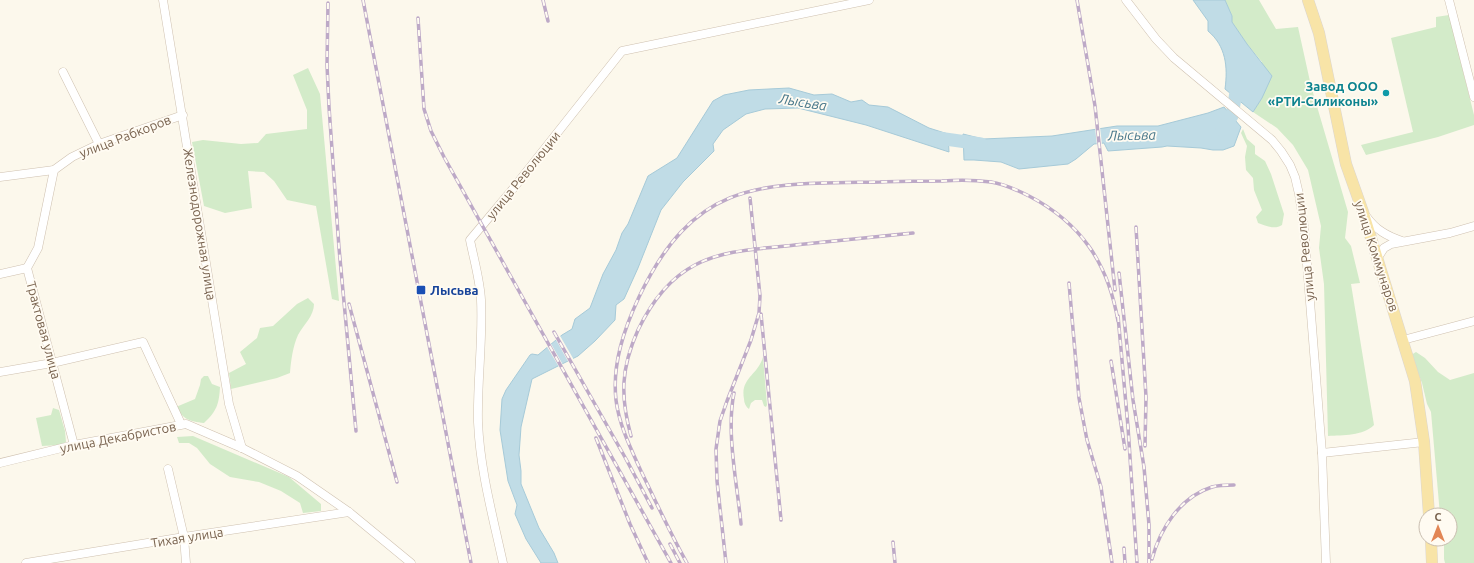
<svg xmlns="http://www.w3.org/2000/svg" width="1474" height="563" viewBox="0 0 1474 563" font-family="Ubuntu,sans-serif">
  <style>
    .green { fill: #d3ebc9 }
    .water { fill: #c0dce6; stroke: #a6cad8 }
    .pier { fill: #fcf8ec }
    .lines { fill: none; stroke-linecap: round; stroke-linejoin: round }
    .river { stroke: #c0dce6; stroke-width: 13 }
    .minor-casing { stroke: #cfc1b0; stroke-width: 9 }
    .major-casing { stroke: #dcd6d1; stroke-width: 12 }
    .minor { stroke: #fff; stroke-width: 8 }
    .major { stroke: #f8e4a7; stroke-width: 11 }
    .rail-casing { stroke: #bda9c7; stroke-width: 3.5 }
    .rail { stroke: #fffbf2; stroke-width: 2; stroke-dasharray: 6; stroke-linecap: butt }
    .culture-dot { fill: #0f9aa8; stroke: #fffbf2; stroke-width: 1.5 }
    .transit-dot { fill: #1a4fb4; stroke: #fffbf2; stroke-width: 1.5 }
    .labels { text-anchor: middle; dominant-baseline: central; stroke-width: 3.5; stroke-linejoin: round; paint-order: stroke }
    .culture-label { font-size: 13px; font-weight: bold; fill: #0d838f; stroke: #fffbf2; text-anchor: end }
    .street-label { font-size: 13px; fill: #78624e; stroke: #fffbf2 }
    .transit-label { font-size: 13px; font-weight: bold; fill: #164399; stroke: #fffbf2; text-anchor: start }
    .water-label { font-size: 14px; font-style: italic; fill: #48778a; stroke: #fffbf2 }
  </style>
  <rect width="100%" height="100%" fill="#fcf8ec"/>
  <!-- green -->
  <g class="green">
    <path d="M1225,0H1259L1276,29L1298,27L1311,86L1348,212L1345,238L1351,246L1360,283L1351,284L1374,425C1363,436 1343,435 1328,436L1324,284L1319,248L1321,226L1308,170L1293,145L1277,128L1253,112L1262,98V62L1247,44L1232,22V16Z"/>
    <polygon points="1449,15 1474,115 1474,125 1438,137 1366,155 1361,145 1413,132 1391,38 1436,27 1436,17"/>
    <polygon points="308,68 320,94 339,301 332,299 316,206 287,200 274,181 264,172 248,171 252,208 225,213 204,206 192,142 203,140 241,144 258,143 266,134 307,129 307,110 293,75"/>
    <path d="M1243,129L1247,139L1255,146V154L1265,161L1271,174L1284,214L1282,225C1275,230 1266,226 1258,223L1256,217L1262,210L1254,190L1253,178L1246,170L1245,157L1247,146L1241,133Z"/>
    <path d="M308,298L314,304C314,316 304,324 298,335C293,346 291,360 290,373L277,378L231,389L229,373L246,364L240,352L257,338L260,328L273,326L297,304Z"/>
    <polygon points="1416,352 1425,358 1438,372 1450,380 1474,373 1474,563 1445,563 1444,559 1444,539 1450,539 1450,515 1440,515 1431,412 1427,404 1422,383 1411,355"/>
    <path d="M763,357L767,405L766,407L764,406L762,400H755L751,403L749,409C746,407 744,403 744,399C740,378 758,375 763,357Z"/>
    <path d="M204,376H208L212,384L220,387C219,404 217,411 204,423C189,421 184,420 176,407L195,399L200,385L201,379Z"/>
    <polygon points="53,408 59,410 65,431 66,442 60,445 42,446 36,418 51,415"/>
    <polygon points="193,436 289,477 321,504 321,511 303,513 300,503 281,491 259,482 230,477 210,464 197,448 189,443 179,443 177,437"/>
  </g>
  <!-- water -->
  <g class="water">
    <path d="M1193,0H1225L1232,16V22L1247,44L1272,76L1262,98L1253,112L1225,89C1228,67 1226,46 1208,31V21Z"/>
    <polygon points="789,88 814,95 832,94 851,102 862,100 869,105 888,107 929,128 948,134 949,152 866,125 798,108 765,109 746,114 723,130 713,144 714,151 683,182 661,210 638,268 624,299 616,305 615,320 595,341 578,356 532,379 521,427 519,455 521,471 521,484 539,528 554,553 558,563 541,563 526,539 515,514 517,505 508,481 500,430 502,399 506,390 530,355 532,354 538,355 562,335 572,329 575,319 590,308 603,274 616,250 622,233 628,224 648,176 677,158 713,101 724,95 749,90"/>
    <polygon points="1224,107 1241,127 1234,146 1223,150 1213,150 1201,148 1167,146 1162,147 1108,151 1104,143 1094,144 1076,159 1068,164 1019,169 1001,162 974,160 964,160 963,134 983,139 1052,136 1117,126 1158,126 1208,113"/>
  </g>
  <!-- pier -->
  <g class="pier">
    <polygon points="1095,127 1100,127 1102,145 1097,146"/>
    <polygon points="559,334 574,360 569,363 555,338"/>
    <polygon points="550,342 563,365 559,367 546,345"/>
  </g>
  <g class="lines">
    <!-- river -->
    <g class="river">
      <polyline points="1222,130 1232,116 1238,80"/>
      <polyline points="931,137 981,144"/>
    </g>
    <!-- minor casing -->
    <g class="minor-casing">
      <g id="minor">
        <polyline points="163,0 229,404 242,448"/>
        <polyline points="1126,0 1156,39 1174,58 1272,140 1281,151 1290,165 1295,177 1299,194 1304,226 1322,453 1326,563"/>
        <polyline points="1449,0 1474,97"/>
        <polyline points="63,72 99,144"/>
        <polyline points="54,170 38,248 27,268 74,445"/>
        <polyline points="0,177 54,170 72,157 99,144 183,115"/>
        <path d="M1366,216C1376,230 1387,236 1402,241"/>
        <polyline points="1377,259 1384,248 1391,244 1450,233 1474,226"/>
        <polyline points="0,274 27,268"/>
        <polyline points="1403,340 1474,321"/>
        <polyline points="0,372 52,363 143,342 181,424"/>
        <polyline points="1322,453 1424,442"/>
        <polyline points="0,463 74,445 186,424 242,448 297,476 349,512 411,563"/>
        <polyline points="168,469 184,537 186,563"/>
        <polyline points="26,563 184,537 349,512"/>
        <path d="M503,563C493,517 480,470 478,422C477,382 483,341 481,300C480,280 474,260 470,240L512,190L622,51L869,0"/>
      </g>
    </g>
    <!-- major casing -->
    <g class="major-casing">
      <g id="major">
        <polyline points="1308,0 1319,33 1346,164 1363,212 1415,381 1424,442 1429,515"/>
        <polyline points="1431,539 1432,563"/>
      </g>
    </g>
    <!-- minor -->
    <use href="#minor" class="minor"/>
    <!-- major -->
    <use href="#major" class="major"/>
    <!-- rail casing -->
    <g class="rail-casing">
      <g id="rail">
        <polyline points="363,0 471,563"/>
        <polyline points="543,0 548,21"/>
        <polyline points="1077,0 1095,106 1115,290"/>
        <polyline points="328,3 327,65 329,107 339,248 356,431"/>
        <polyline points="418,18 424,109 431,131 444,157 671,563"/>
        <polyline points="1136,227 1146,397 1145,446"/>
        <polyline points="1119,273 1133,400 1144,467 1149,525 1149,563"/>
        <polyline points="1069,283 1079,398 1087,440 1101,487 1112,563"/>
        <polyline points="349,304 397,482"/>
        <polyline points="761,314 781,520"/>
        <polyline points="1118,316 1128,427 1137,563"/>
        <polyline points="554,332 626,459 652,508"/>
        <polyline points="1111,361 1125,449"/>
        <path d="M734,393C726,432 737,483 741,524"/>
        <path d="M631,436C620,396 621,368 638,330C651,303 668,279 695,265C725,249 762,249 795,245C834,241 874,237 913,233"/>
        <polyline points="596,438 630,524 648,563"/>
        <polyline points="893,542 895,563"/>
        <polyline points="670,544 680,563"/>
        <polyline points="1124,548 1125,563"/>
        <path d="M1152,559C1160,529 1180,497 1212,487C1219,485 1227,485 1234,485"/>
        <path d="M687,563C670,533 656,502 641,471C631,449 619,425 616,400C612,364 624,329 639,297C696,177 763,184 880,182C901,181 921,181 942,181C958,180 975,180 991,182C1004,184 1017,190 1029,196C1081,223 1108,263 1118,321"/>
        <polyline points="726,563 717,481 716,449 720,421 727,401 751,340 759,313 760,296 750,198"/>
      </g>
    </g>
    <!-- rail -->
    <use href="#rail" class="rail"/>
  </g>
  <!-- markers -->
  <circle class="culture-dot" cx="1386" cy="93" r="4"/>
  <rect class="transit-dot" x="416" y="285" width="10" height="10" rx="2"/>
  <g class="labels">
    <!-- culture labels -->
    <g class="culture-label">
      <text x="1378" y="86">Завод ООО<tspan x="1378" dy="15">«РТИ-Силиконы»</tspan></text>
    </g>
    <!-- street labels -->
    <g class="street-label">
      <text transform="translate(125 136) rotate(-21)">улица Рабкоров</text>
      <text transform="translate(523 175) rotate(-51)">улица Революции</text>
      <text transform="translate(200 224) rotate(81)">Железнодорожная улица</text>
      <text transform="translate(1304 247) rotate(-96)">улица Революции</text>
      <text transform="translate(1377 256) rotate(72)">улица Коммунаров</text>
      <text transform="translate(44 330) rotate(75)">Трактовая улица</text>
      <text transform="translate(118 437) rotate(-11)">улица Декабристов</text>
      <text transform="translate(187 537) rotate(-9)">Тихая улица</text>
    </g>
    <!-- transit labels -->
    <g class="transit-label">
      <text x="430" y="290">Лысьва</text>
    </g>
    <!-- water labels -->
    <g class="water-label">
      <text transform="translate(803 102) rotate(9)">Лысьва</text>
      <text transform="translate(1132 135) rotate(-1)">Лысьва</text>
    </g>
  </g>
  <!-- north arrow -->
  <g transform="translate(1438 527)"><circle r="19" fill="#fffbf2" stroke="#c9beb0"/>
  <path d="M0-3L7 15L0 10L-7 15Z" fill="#e28655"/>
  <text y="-6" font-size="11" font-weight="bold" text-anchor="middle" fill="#78624e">С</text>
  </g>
</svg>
